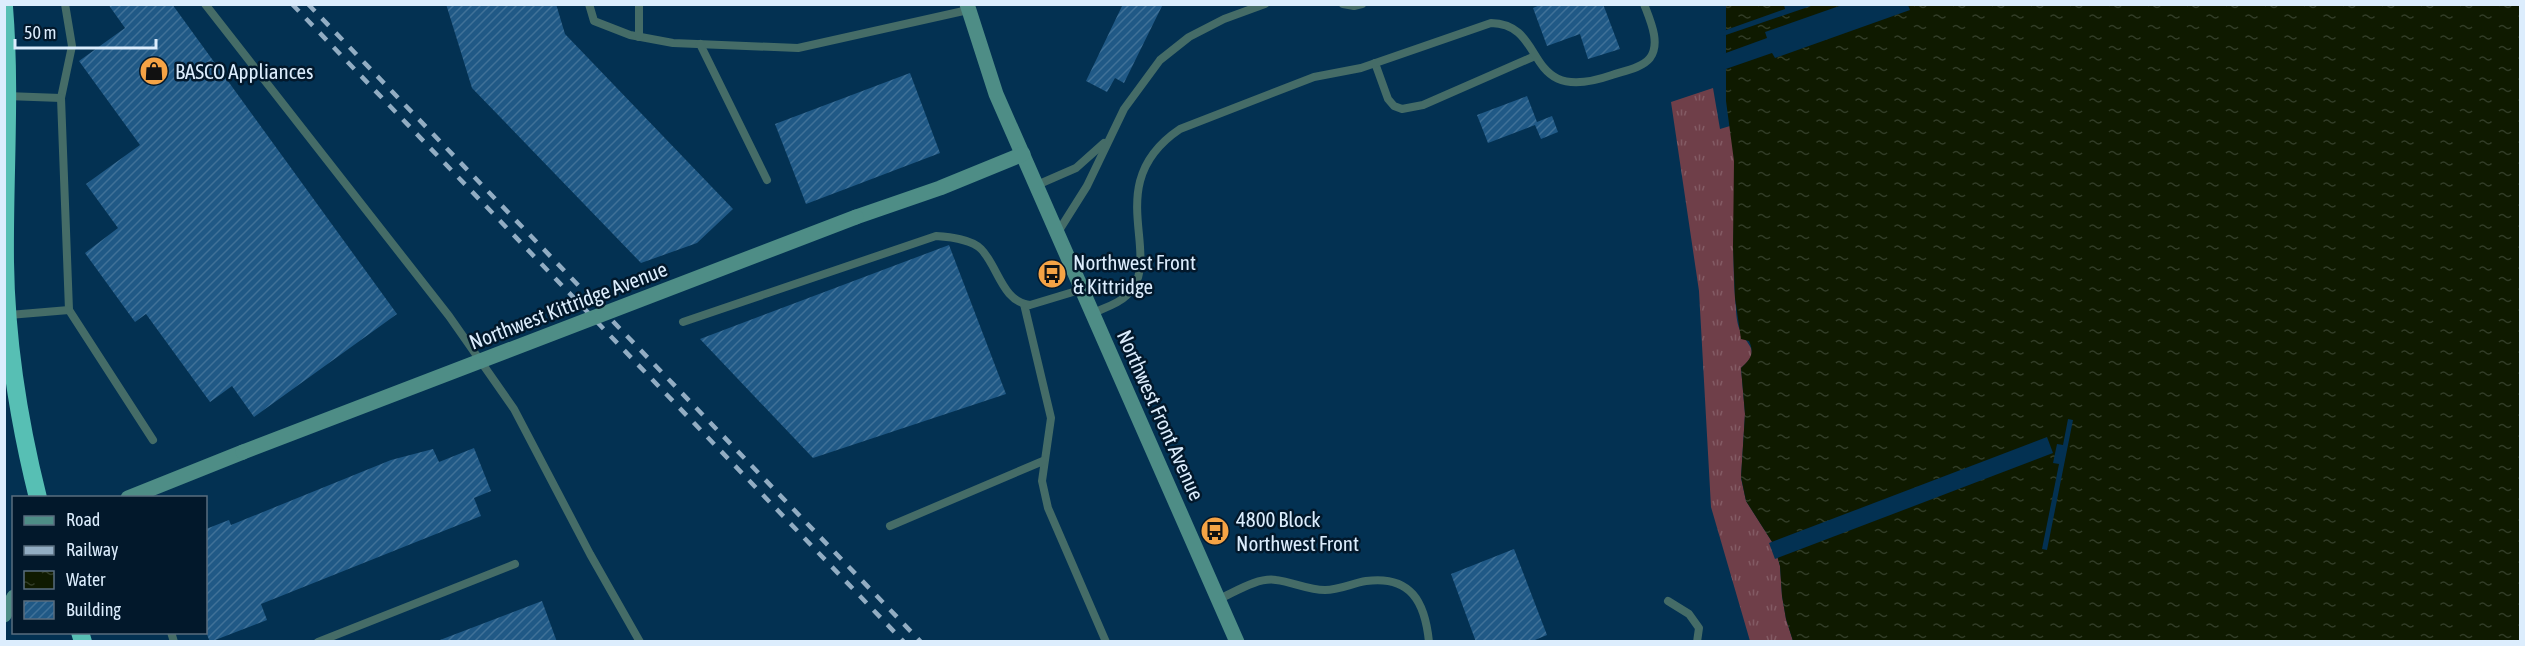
<svg xmlns="http://www.w3.org/2000/svg" width="2525" height="646" viewBox="0 0 2525 646" font-family="'Asap Condensed',sans-serif">
  <style>
    .grass { fill: url(#grass-tufts) }
    .water { fill: url(#water-ripples) }
    .pier { fill: #033152 }
    .building { fill: url(#building-hatch) }
    .lines { fill: none; stroke-linecap: round; stroke-linejoin: round }
    .lane { stroke: #456c67; stroke-width: 8 }
    .secondary { stroke: #4e8d86; stroke-width: 15 }
    .highway { stroke: #57bfb4; stroke-width: 18 }
    .rail { stroke: #92adc3; stroke-width: 4.5; stroke-dasharray: 10 10; stroke-linecap: butt }
    .secondary-bridge { stroke: #4e8d86; stroke-width: 15 }
    .labels { text-anchor: middle; dominant-baseline: central; stroke-width: 5; stroke-linejoin: round; paint-order: stroke }
    .poi-label { font-size: 21px; fill: #dcedfd; stroke: #02182b; text-anchor: start }
    .street-label { font-size: 21px; fill: #dcedfd; stroke: #02182b }
  </style>
  <defs>
    <pattern id="grass-tufts" width="24" height="20" patternUnits="userSpaceOnUse" patternTransform="scale(1.5)"><rect width="24" height="20" fill="#6f3f49"/><path d="M3 7l-1-3M5 7V3M7 7l1-3M15 17l-1-3M17 17v-4M19 17l1-3" fill="none" stroke="#835b64"/></pattern>
    <pattern id="water-ripples" width="26" height="14" patternUnits="userSpaceOnUse" patternTransform="scale(1.5)"><rect width="26" height="14" fill="#0f1a00"/><path d="M2 4q2-2 4 0t4 0M15 11q2-2 4 0t4 0" fill="none" stroke="#313c26"/></pattern>
    <pattern id="building-hatch" width="6" height="6" patternUnits="userSpaceOnUse" patternTransform="scale(1.5)"><rect width="6" height="6" fill="#205986"/><path d="M-1 1l2-2M0 6l6-6M5 7l2-2" fill="none" stroke="#407198"/></pattern>
  </defs>
  <rect width="100%" height="100%" fill="#033152"/>
  <!-- grass -->
  <path class="grass" d="M1713,88L1720,129L1730,126L1733,140C1737,192 1731,245 1735,298C1736,307 1736,323 1740,330C1749,348 1761,351 1741,368L1745,414L1741,478L1746,501L1774,545L1780,566L1782,596L1786,619L1793,641H1750L1711,507L1699,291L1671,102Z"/>
  <!-- water -->
  <path class="water" d="M1726,5H2520V641H1793L1786,619L1782,596L1780,566L1774,545L1746,501L1741,477L1745,414L1741,368C1750,360 1755,354 1749,341L1741,339L1735,298L1733,247L1734,161L1726,101Z"/>
  <!-- pier -->
  <g class="pier">
    <polygon points="1784,5 1814,5 1723,36 1723,31 1785,9"/>
    <polygon points="1842,5 1908,5 1910,10 1775,58 1772,53 1723,70 1723,54 1767,38 1765,32"/>
    <polygon points="2068,419 2073,420 2047,550 2042,549 2059,464 2053,463 2057,444 2063,445"/>
    <polygon points="2047,437 2053,453 1775,559 1769,543"/>
  </g>
  <!-- building -->
  <g class="building">
    <polygon points="108,4 172,4 397,314 254,417 232,386 210,402 146,314 135,322 85,253 118,228 86,184 140,145 79,61 125,28"/>
    <polygon points="446,4 556,4 565,34 733,209 697,243 641,263 472,88"/>
    <polygon points="1123,4 1163,4 1124,83 1115,78 1107,92 1086,81"/>
    <polygon points="1542,4 1603,4 1620,49 1588,59 1580,34 1547,46 1533,8"/>
    <polygon points="910,73 940,153 806,204 775,124"/>
    <polygon points="1527,96 1537,122 1552,116 1558,132 1541,139 1535,125 1488,143 1477,115"/>
    <polygon points="949,245 1006,394 813,458 700,339"/>
    <polygon points="474,448 491,491 474,498 481,516 261,604 267,620 210,642 206,632 206,529 229,520 231,525 391,460 433,449 439,462"/>
    <polygon points="1514,549 1547,635 1530,642 1476,642 1451,574"/>
    <polygon points="542,601 557,642 440,642 440,640"/>
  </g>
  <g class="lines">
    <!-- lane -->
    <g class="lane">
      <polyline points="65,4 72,46 61,98 69,310 153,440"/>
      <polyline points="205,4 449,316 514,409 590,554 640,642"/>
      <polyline points="589,4 594,21 630,35 673,43 798,48 968,10"/>
      <polyline points="1343,4 1354,6 1362,4"/>
      <polyline points="639,37 639,4"/>
      <polyline points="700,44 767,180"/>
      <polyline points="1375,63 1388,99 1394,106 1402,109 1423,105 1535,56"/>
      <polyline points="6,96 61,98"/>
      <polyline points="1037,185 1076,168 1104,143"/>
      <polyline points="1058,232 1087,186 1124,109 1160,60 1189,37 1224,19 1265,4"/>
      <polyline points="1024,304 1051,418 1042,481 1048,508 1106,642"/>
      <path d="M1093,313C1104,308 1118,304 1126,296C1168,259 1097,185 1180,129L1314,77L1361,68L1491,23C1550,24 1520,107 1612,75C1624,71 1642,68 1650,58C1661,43 1650,20 1644,4"/>
      <polyline points="9,315 69,310"/>
      <path d="M683,322L936,236C950,237 971,239 981,249C998,266 1002,302 1030,305L1083,289"/>
      <polyline points="890,526 1043,461"/>
      <path d="M1219,599C1235,592 1258,577 1276,580C1293,582 1308,590 1325,590C1339,590 1353,583 1366,581C1411,575 1425,602 1429,642"/>
      <polyline points="1668,601 1689,614 1699,628 1697,642"/>
      <polyline points="171,632 174,642"/>
      <polyline points="318,642 515,564"/>
    </g>
    <!-- secondary -->
    <g class="secondary">
      <polyline points="967,4 996,94 1237,642"/>
      <polyline points="856,217 940,188 1023,154"/>
      <polyline points="128,498 243,452"/>
      <polyline points="4,615 14,597"/>
    </g>
    <!-- highway -->
    <g class="highway">
      <path d="M4,7C11,92 4,177 5,262C6,340 19,422 38,498"/>
      <polyline points="80,632 83,642"/>
    </g>
    <!-- rail -->
    <g class="rail">
      <polyline points="292,4 904,642"/>
      <polyline points="308,4 921,642"/>
    </g>
    <!-- secondary-bridge -->
    <polyline class="secondary-bridge" points="243,452 856,217"/>
  </g>
  <!-- icons -->
  <defs>
    <g id="shop-disc" transform="scale(1.5)"><circle r="9.5" fill="#f5a345" stroke="#02182b"/><path d="M-5-2.5h2.3a2.7 3.5 0 0 1 5.4 0H5L5.5 6h-11ZM-1.5-2.5h3a1.5 2.3 0 0 0-3 0Z" fill="#111"/></g>
    <g id="bus-disc" transform="scale(1.5)"><circle r="9.5" fill="#f5a345" stroke="#02182b"/><path d="M-5-6H5V4H4V6H2V4H-2V6H-4V4H-5ZM-3.5-4V0h7V-4ZM-3.5 1.2v1.5H-2V1.2ZM2 1.2v1.5H3.5V1.2Z" fill="#111"/></g>
  </defs>
  <g fill-rule="evenodd">
    <use href="#shop-disc" x="154" y="71"/>
    <use href="#bus-disc" x="1052" y="274"/>
    <use href="#bus-disc" x="1215" y="531"/>
  </g>
  <g class="labels">
    <!-- poi labels -->
    <g class="poi-label">
      <text x="175" y="71">BASCO Appliances</text>
      <text x="1073" y="262">Northwest Front<tspan x="1073" dy="24">&amp; Kittridge</tspan></text>
      <text x="1236" y="519">4800 Block<tspan x="1236" dy="24">Northwest Front</tspan></text>
    </g>
    <!-- street labels -->
    <g class="street-label">
      <text transform="translate(568 305) rotate(-21)">Northwest Kittridge Avenue</text>
      <text transform="translate(1161 415) rotate(66)">Northwest Front Avenue</text>
    </g>
  </g>
  <!-- border -->
  <rect width="2525" height="646" fill="none" stroke="#dcedfd" stroke-width="12"/>
  <!-- legend -->
  <rect x="12" y="496" width="195" height="138" fill="#02182b" stroke="#596d7f" stroke-width="1.5"/>
  <rect x="24" y="516" width="30" height="9" fill="#4e8d86" stroke="#596d7f" stroke-width="1.5"/>
  <text x="66" y="526" font-size="18" fill="#dcedfd">Road</text>
  <rect x="24" y="546" width="30" height="9" fill="#92adc3" stroke="#596d7f" stroke-width="1.5"/>
  <text x="66" y="556" font-size="18" fill="#dcedfd">Railway</text>
  <rect x="24" y="571" width="30" height="18" fill="url(#water-ripples)" stroke="#596d7f" stroke-width="1.5"/>
  <text x="66" y="586" font-size="18" fill="#dcedfd">Water</text>
  <rect x="24" y="601" width="30" height="18" fill="url(#building-hatch)" stroke="#596d7f" stroke-width="1.5"/>
  <text x="66" y="616" font-size="18" fill="#dcedfd">Building</text>
  <!-- scale -->
  <path d="M15 39v9h141v-9" fill="none" stroke="#dcedfd" stroke-width="3"/>
  <text x="24" y="39" font-size="18" fill="#dcedfd" stroke="#02182b" stroke-width="4.5" paint-order="stroke">50 m</text>
</svg>
